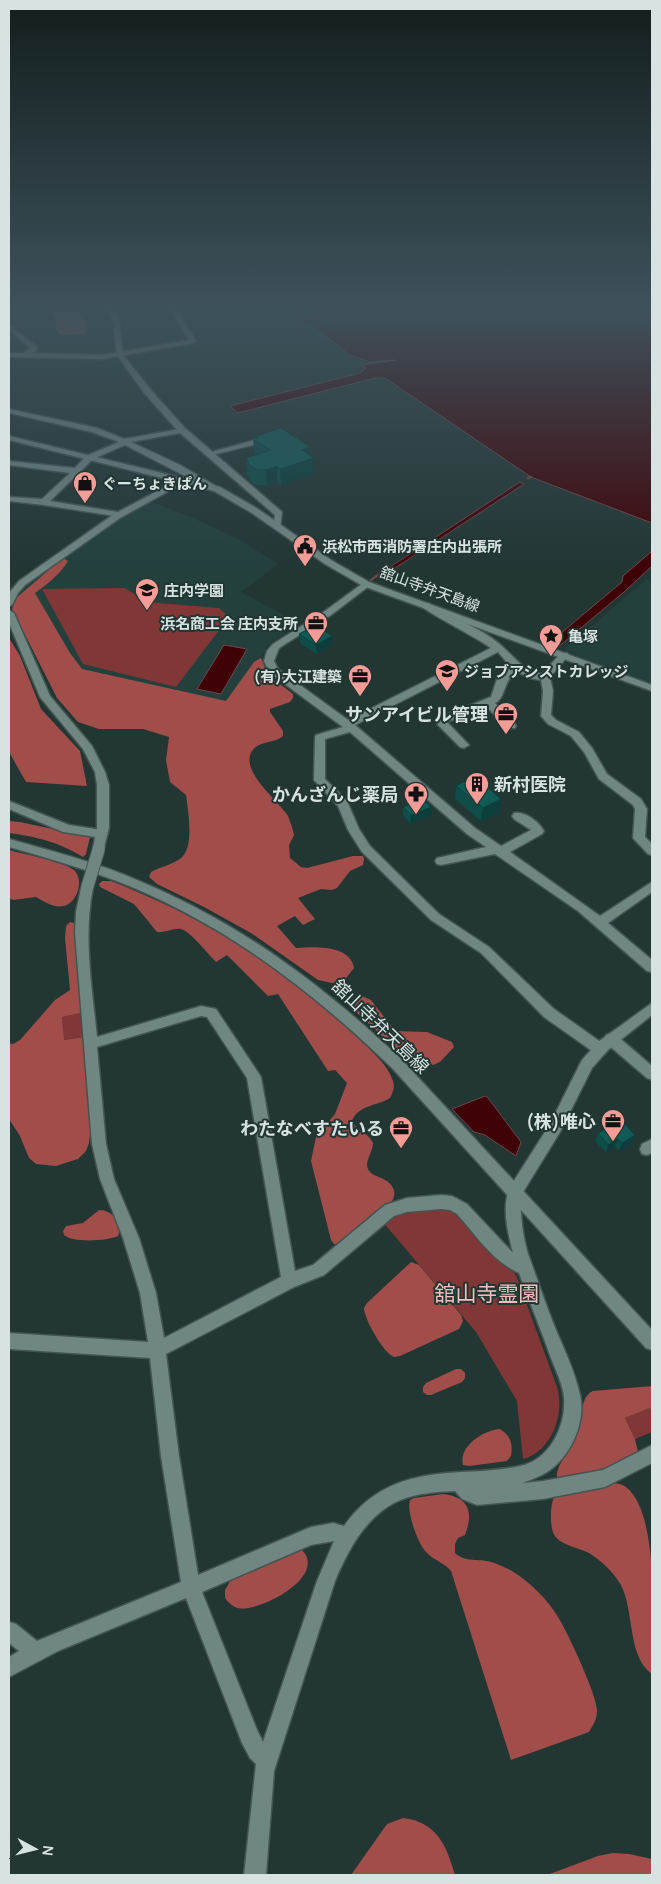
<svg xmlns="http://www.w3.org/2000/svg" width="661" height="1884" viewBox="0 0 661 1884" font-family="Manrope,'Noto Sans JP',sans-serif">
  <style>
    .built { fill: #23403d }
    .green { fill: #813735 }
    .forest { fill: #a14d4a }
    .water { fill: #3f0207; stroke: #6d4649 }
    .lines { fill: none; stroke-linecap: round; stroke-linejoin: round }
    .stream { stroke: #6d4649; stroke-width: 2.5 }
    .minor-casing { stroke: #435453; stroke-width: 3 }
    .tertiary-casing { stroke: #435453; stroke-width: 3 }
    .secondary-casing { stroke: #435453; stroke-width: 3 }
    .minor { fill: #708683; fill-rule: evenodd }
    .tertiary { fill: #708683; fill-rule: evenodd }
    .secondary { fill: #708683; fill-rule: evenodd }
    .tertiary-bridge-casing { stroke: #435453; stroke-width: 14; stroke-linecap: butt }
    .tertiary-bridge { stroke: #708683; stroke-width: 12 }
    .wall { fill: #0f4d49 }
    .shaded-wall { fill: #0c3f3c }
    .building { fill: #115a55; stroke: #0c3f3c }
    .labels { text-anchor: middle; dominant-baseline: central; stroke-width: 4; stroke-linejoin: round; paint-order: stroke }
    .far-poi-label { font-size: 15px; font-weight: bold; fill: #d7e3e2; stroke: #223634; text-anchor: start }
    .far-street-label { font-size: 15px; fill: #d7e3e2; stroke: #223634 }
    .poi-label { font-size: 18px; font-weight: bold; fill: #d7e3e2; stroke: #223634; text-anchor: end }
    .street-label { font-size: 18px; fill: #d7e3e2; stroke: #223634 }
    .near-park-label { font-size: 21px; fill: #f1c0bc; stroke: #223634 }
  </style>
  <rect width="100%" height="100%" fill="#223634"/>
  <!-- built -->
  <g class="built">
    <polygon points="149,501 191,517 240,540 278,564 241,592 298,623 268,645 261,658 275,680 213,711 68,665 26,639 16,598 22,588 107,527"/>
    <polygon points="647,579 652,581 652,684 563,650"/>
  </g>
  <!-- green -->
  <g class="green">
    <polygon points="125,588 146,602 219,608 229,617 176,687 83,664 42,589"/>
    <polygon points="81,1013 84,1037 63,1040 62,1017"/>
    <path d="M441,1206L459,1213L516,1275L557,1387C565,1414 552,1451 523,1459L517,1401L476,1332L382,1221L393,1214Z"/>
    <polygon points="650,1408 652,1413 652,1432 635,1439 625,1418"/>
  </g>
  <!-- forest -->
  <g class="forest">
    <path d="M46,307C70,307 71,304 88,322L86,334L60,335L56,329C57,319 54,312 46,307Z"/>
    <path d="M63,558L68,561C60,574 48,584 35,593L70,653L82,669L226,701L254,662L261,658L268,675L293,694V698L290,702L270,709V712L283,731V736C275,744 259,740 252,751C239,771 279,801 288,816C290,821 293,829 294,835L289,845L290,858L301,867L307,868L353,856H363L364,859L363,865L350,871L337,888L332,890L321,889L298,898L315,919L303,925L295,916L277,926L296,948C313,947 350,944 354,968L346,978L339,982L332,983L318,980L251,933L204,907L157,884L149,877L151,872C160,867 171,865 180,859C195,849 188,811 186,795L170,782L166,760L169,737L143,729H99L78,722L57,698L12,609L16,598Z"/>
    <polygon points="9,638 20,656 41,709 80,751 87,786 26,782 9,752"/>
    <path d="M9,821L20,822L90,837L86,854L83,857C58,842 38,837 9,833Z"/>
    <path d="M9,850C23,854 66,862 75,871C84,881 77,903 64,906C53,908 45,902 36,897L13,900L9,898Z"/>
    <path d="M102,881H111C147,895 181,911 214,930C266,960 314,996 357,1037C370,1050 387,1063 393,1081C395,1088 393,1092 390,1098C377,1106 358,1105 352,1121C357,1131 369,1133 373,1143C373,1151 367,1158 367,1165C368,1175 376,1175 383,1179C392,1183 398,1192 392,1201C385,1212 351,1236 339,1246L334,1244L331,1240L311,1161L316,1137L335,1114L347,1083L335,1070L328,1071L278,994L268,996L227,955L216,962C208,954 190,931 181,929C173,928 165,933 157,932L134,904L100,887L99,884Z"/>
    <polygon points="70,922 74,923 75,925 81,1013 62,1017 64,1040 84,1037 91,1126 89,1143 86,1151 78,1159 56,1166 36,1164 29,1158 20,1136 9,1119 9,1043 13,1044 20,1040 55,1000 70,990 65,938 66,926"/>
    <polygon points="362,996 371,1000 395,1031 427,1032 452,1042 454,1047 440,1062 433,1065 396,1049 353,1009 352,1000 356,997"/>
    <path d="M99,1210C112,1210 124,1223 118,1236C107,1241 73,1243 64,1235L63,1231L66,1226L83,1223Z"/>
    <path d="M411,1262L419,1265L461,1315L463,1321L459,1329L400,1356L394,1357C384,1354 364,1319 364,1308L367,1303Z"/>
    <polygon points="456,1369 461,1369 465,1373 465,1378 462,1382 431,1395 427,1395 423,1392 423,1387 426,1383"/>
    <path d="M652,1386V1413L650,1408L625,1418L635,1439L638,1452C619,1472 586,1475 561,1479L557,1477C555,1467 572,1447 577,1435C582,1422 579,1397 593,1391Z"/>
    <path d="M500,1429C511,1436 513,1444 511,1456L507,1461L469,1466L463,1465C458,1446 484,1430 500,1429Z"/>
    <path d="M608,1483C614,1483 621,1483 626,1487C661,1514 652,1632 652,1674C625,1655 636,1603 617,1579C610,1569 599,1559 589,1553C579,1548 561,1545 555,1536C549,1528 550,1503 555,1495Z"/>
    <path d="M443,1494C469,1497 474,1512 465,1535L458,1538L455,1544V1553C466,1563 478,1558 491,1562C498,1564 506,1568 512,1571C529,1581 548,1600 558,1617C567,1631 598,1697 597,1711C597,1720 593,1725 589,1732L511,1760L451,1571C444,1562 434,1561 426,1552C418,1544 406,1511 410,1500L414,1498Z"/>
    <path d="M294,1550H302C328,1576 260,1613 237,1608C232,1606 228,1602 225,1598V1590L233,1576Z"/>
    <path d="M403,1818C437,1822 446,1845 455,1875H351L387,1824Z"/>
    <polygon points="613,1853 629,1854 652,1859 652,1875 547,1875 598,1856"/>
  </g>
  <!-- water -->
  <g class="water">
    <polygon points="313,307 652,307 652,523 531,477 385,378 375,378 238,413 230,406 360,373 366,368 362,365 396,360 370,362 349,355 340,347 310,325 301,321 303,317 319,314"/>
    <polygon points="520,482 524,484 398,566 389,571 387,569"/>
    <polygon points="652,551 652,566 624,592 557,648 550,645 560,634 622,582 623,576"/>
    <polygon points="224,645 247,649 221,694 197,689"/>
    <polygon points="485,1096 488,1098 521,1142 516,1156 485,1135 474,1132 452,1109"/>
  </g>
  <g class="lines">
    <!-- stream -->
    <g class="stream">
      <polyline points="528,478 531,477"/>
      <polyline points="371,580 382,572"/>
    </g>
    <!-- minor casing -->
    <g class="minor-casing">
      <g id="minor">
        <polygon points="169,307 175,307 196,341 194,343 102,359 9,357 9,353 24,353 31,348 9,330 9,325 37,347 37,349 33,353 102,355 189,340"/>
        <polygon points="9,409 97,428 124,439 185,428 185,432 131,442 180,465 221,489 214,491 125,445 93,459 50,501 118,512 121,513 121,517 44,505 9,501 9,497 42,499 70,473 9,465 9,461 75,468 86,456 119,442 92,432 9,413"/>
        <polygon points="270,436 274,438 273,440 208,456 204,454"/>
        <path d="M366,581L371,584L369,586L331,615L279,648L274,661L278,669L348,720L491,648C469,633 444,622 422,607V603H428C453,619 484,628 505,649C517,660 525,672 542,674L561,653H567L569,655L550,677L553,691L551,715L556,720L579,732L592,748L607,774L641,799L647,809L645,837L652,844V855L648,854L633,838L635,809L633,805L599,779L584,752L571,736L548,724L541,716L543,691L541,680L529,678L516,671C503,681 506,698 495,703L515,724L516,726L515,728H507L486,706L447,722L469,745L464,748L460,747L438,725L437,723L438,718L491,697L497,679L510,666L498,652L355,725L475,828L501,846L531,830L514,819L512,816L514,813C525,811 539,822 544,831L542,834L510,852L600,916L652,882V892L608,923L652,960V972L647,971L578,911L495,854L441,865L437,864L435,861L437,858L486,847L467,834L350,732L325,739V779L347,801L359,829L370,846L439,914L489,947L554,1009L605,1045L607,1049L605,1053L600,1055L595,1053L544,1017L481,953L431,920L362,852L348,830L338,806L314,780L315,737L316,735L343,727L270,673L264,661L267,651L273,644L325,611Z"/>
        <polygon points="9,801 69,825 102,830 108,834 102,838 63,832 9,809"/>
        <path d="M87,884L93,888C83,937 92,987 97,1037L201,1006L216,1009L261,1077L295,1271L313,1265L385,1205L407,1198L441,1195L452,1196L467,1204L513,1253C508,1233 501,1207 510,1187L515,1185L520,1187C524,1196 520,1204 521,1213C522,1229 525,1247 531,1262C539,1284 547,1308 556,1330C565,1351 575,1372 580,1395C586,1421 572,1454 550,1470C542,1476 532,1479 523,1483L543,1481L603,1470L652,1445V1463L605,1487L543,1499L477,1505L462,1499L455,1491C436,1492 416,1493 398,1501C366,1516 348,1550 335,1581L274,1771L266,1875H244L256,1764L250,1758L242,1743L186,1598L58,1651L9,1677V1657L19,1651L9,1643V1622L16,1624L37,1641L181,1582L161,1456L150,1358L9,1349V1333L148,1342L140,1293L123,1238L100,1179L92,1144L75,933L76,912L81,888ZM201,1016L207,1017L247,1078L281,1277L164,1338L156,1293L139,1238L114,1179L106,1144L97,1047ZM441,1209L450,1210L457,1214C475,1234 493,1262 519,1273C529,1301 541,1330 551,1358C556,1371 563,1385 564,1398C566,1426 550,1460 520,1466C485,1474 446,1469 411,1479C382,1487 361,1502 344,1526L333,1523L311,1527L198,1575L179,1456L166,1354L294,1287L324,1275L394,1216L407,1212ZM334,1541L317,1581L263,1742L257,1730L202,1592L311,1545Z"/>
        <polygon points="611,1033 616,1035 652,1066 652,1080 647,1078 606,1043 604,1039 606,1035"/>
        <polygon points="652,1139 652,1153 647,1155 642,1154 640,1149 642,1144"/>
      </g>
    </g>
    <!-- tertiary casing -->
    <g class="tertiary-casing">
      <g id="tertiary">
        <polygon points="105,307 111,307 119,320 123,355 151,390 185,428 282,512 280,529 273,527 275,515 179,432 145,394 117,355 113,320"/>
        <polygon points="180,479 187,481 120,518 25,585 18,593 12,605 9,606 9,593 19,581 114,514"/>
        <polygon points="9,610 14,613 50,696 92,746 105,772 109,785 109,828 103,851 95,851 93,848 97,828 97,785 95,772 83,749 40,697 9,623"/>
        <polygon points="652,1003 652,1015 608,1050 592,1068 560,1132 520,1197 515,1199 510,1197 508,1192 510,1187 550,1124 582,1060 598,1042"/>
      </g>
    </g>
    <!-- secondary casing -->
    <g class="secondary-casing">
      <g id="secondary">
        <polygon points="9,436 220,487 258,509 331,560 369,582 652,685 652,691 363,586 325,564 252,513 214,491 9,440"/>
        <path d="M9,839C48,850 88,860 125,875C236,920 315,978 402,1060L652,1330V1350L646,1348L392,1068C310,989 221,921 114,880C79,867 44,857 9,847Z"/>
      </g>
    </g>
    <!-- minor -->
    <use href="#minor" class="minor"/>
    <!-- tertiary -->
    <use href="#tertiary" class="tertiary"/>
    <!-- secondary -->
    <use href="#secondary" class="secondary"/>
    <!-- tertiary-bridge casing -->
    <g class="tertiary-bridge-casing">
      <polyline id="tertiary-bridge" points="87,888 99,848"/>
    </g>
    <!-- tertiary-bridge -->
    <use href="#tertiary-bridge" class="tertiary-bridge"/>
  </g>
  <!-- wall -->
  <g class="wall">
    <polygon points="257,436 310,447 310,455 314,458 314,474 281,485 277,483 267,486 256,485 251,482 247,474 246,458 255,455 253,439 257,438"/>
    <polygon points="299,634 332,636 332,645 316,654 300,643"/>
    <polygon points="456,786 501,799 499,812 481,821 455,799"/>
    <polygon points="403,807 430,816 410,824 403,815"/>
    <polygon points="612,1131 635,1135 632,1143 619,1151 615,1146 606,1152 595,1141 598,1133"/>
  </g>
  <!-- shaded-wall -->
  <g class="shaded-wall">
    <polygon points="310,447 310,459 314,458 314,474 281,485 280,469 302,450"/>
    <polygon points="277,466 277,483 267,486 266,470"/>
    <polygon points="332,636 332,645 316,654 316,645"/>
    <polygon points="501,799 499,812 481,821 483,808"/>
    <polygon points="431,807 430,816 410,824 411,815"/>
    <polygon points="635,1135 632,1143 619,1151 622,1143"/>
    <polygon points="618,1139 615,1146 606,1152 608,1145"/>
  </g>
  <!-- building -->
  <g class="building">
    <polygon points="281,428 310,447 302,450 314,458 280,469 277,466 266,470 256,469 250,466 246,458 270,450 253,439 259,437 257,436"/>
    <polygon points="316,625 332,636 316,645 299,634"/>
    <polygon points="474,776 501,799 483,808 456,786"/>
    <polygon points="423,799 431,807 411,815 403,807"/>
    <polygon points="624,1123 635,1135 622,1143 618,1139 608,1145 598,1133 609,1127 612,1131"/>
  </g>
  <!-- sky -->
  <linearGradient id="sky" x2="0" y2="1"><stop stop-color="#131e1d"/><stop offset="0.54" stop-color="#3e525c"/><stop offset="1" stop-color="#3e525c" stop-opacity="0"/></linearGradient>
  <rect width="661" height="571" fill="url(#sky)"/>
  <!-- icons -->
  <defs>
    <g id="shop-pin" transform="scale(1.25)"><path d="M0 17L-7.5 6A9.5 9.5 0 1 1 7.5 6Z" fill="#f59c96" stroke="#223634"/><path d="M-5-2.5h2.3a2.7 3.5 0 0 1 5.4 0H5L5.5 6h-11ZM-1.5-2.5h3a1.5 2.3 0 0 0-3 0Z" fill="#111"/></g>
    <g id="civic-pin" transform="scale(1.25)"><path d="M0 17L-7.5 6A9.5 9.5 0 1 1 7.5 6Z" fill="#f59c96" stroke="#223634"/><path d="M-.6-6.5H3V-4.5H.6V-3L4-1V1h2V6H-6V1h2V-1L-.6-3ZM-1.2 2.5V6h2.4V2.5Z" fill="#111"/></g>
    <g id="school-pin" transform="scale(1.25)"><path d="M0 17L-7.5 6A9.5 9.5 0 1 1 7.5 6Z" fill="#f59c96" stroke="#223634"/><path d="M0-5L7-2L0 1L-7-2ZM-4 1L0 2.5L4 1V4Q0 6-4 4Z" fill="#111"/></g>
    <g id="office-pin" transform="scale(1.25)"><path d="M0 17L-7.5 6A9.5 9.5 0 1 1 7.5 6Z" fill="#f59c96" stroke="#223634"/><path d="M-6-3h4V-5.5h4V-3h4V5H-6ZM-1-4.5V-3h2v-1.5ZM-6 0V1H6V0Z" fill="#111"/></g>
    <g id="sight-pin" transform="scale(1.25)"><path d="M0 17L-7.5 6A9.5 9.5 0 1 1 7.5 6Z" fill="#f59c96" stroke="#223634"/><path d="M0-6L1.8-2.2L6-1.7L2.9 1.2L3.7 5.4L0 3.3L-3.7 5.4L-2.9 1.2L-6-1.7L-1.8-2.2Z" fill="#111"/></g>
    <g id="university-pin" transform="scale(1.25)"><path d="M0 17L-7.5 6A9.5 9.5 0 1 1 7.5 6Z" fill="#f59c96" stroke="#223634"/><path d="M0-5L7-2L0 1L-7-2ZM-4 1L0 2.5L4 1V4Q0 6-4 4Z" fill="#111"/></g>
    <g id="building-pin" transform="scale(1.25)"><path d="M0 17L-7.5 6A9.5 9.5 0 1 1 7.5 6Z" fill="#f59c96" stroke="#223634"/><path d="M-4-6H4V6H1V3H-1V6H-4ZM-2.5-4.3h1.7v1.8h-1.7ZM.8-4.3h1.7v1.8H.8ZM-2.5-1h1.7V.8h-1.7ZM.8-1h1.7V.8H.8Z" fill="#111"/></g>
    <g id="pharmacy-pin" transform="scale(1.25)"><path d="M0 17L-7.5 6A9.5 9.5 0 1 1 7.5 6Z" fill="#f59c96" stroke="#223634"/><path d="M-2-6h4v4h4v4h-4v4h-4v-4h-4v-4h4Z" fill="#111"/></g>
  </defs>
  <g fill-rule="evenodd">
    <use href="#shop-pin" x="85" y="483"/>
    <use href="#civic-pin" x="305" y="546"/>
    <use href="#school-pin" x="147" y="590"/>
    <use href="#office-pin" x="316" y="623"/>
    <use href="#sight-pin" x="551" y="636"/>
    <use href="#university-pin" x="447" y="671"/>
    <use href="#office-pin" x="360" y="676"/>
    <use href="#office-pin" x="506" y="714"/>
    <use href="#building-pin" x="477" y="784"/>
    <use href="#pharmacy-pin" x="416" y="794"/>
    <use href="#office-pin" x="613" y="1121"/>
    <use href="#office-pin" x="401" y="1128"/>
  </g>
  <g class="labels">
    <!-- far-poi labels -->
    <g class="far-poi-label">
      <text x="102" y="483">ぐーちょきぱん</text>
      <text x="322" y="546">浜松市西消防署庄内出張所</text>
      <text x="164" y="590">庄内学園</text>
      <text x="298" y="623" text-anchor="end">浜名商工会 庄内支所</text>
      <text x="568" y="636">亀塚</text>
      <text x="464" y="671">ジョブアシストカレッジ</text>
      <text x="342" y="676" text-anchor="end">(有)大江建築</text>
    </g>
    <!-- far-street labels -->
    <g class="far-street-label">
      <text transform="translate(430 589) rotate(20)">舘山寺弁天島線</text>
    </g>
    <!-- poi labels -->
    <g class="poi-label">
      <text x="488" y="714">サンアイビル管理</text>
      <text x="494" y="784" text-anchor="start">新村医院</text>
      <text x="398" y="794">かんざんじ薬局</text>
      <text x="596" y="1121">(株)唯心</text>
      <text x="384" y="1128">わたなべすたいる</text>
    </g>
    <!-- street labels -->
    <g class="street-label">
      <text transform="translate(381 1026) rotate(44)">舘山寺弁天島線</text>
    </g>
    <!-- near-park labels -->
    <g class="near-park-label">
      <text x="487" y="1293">舘山寺霊園</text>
    </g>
  </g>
  <!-- border -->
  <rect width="661" height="1884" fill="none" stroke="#d7e3e2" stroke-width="20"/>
  <!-- north arrow -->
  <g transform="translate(35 1849) rotate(97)" stroke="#223634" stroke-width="4" paint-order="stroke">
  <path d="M0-4L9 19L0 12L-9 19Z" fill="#d7e3e2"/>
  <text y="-8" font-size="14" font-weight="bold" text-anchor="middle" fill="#d7e3e2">N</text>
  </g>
</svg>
